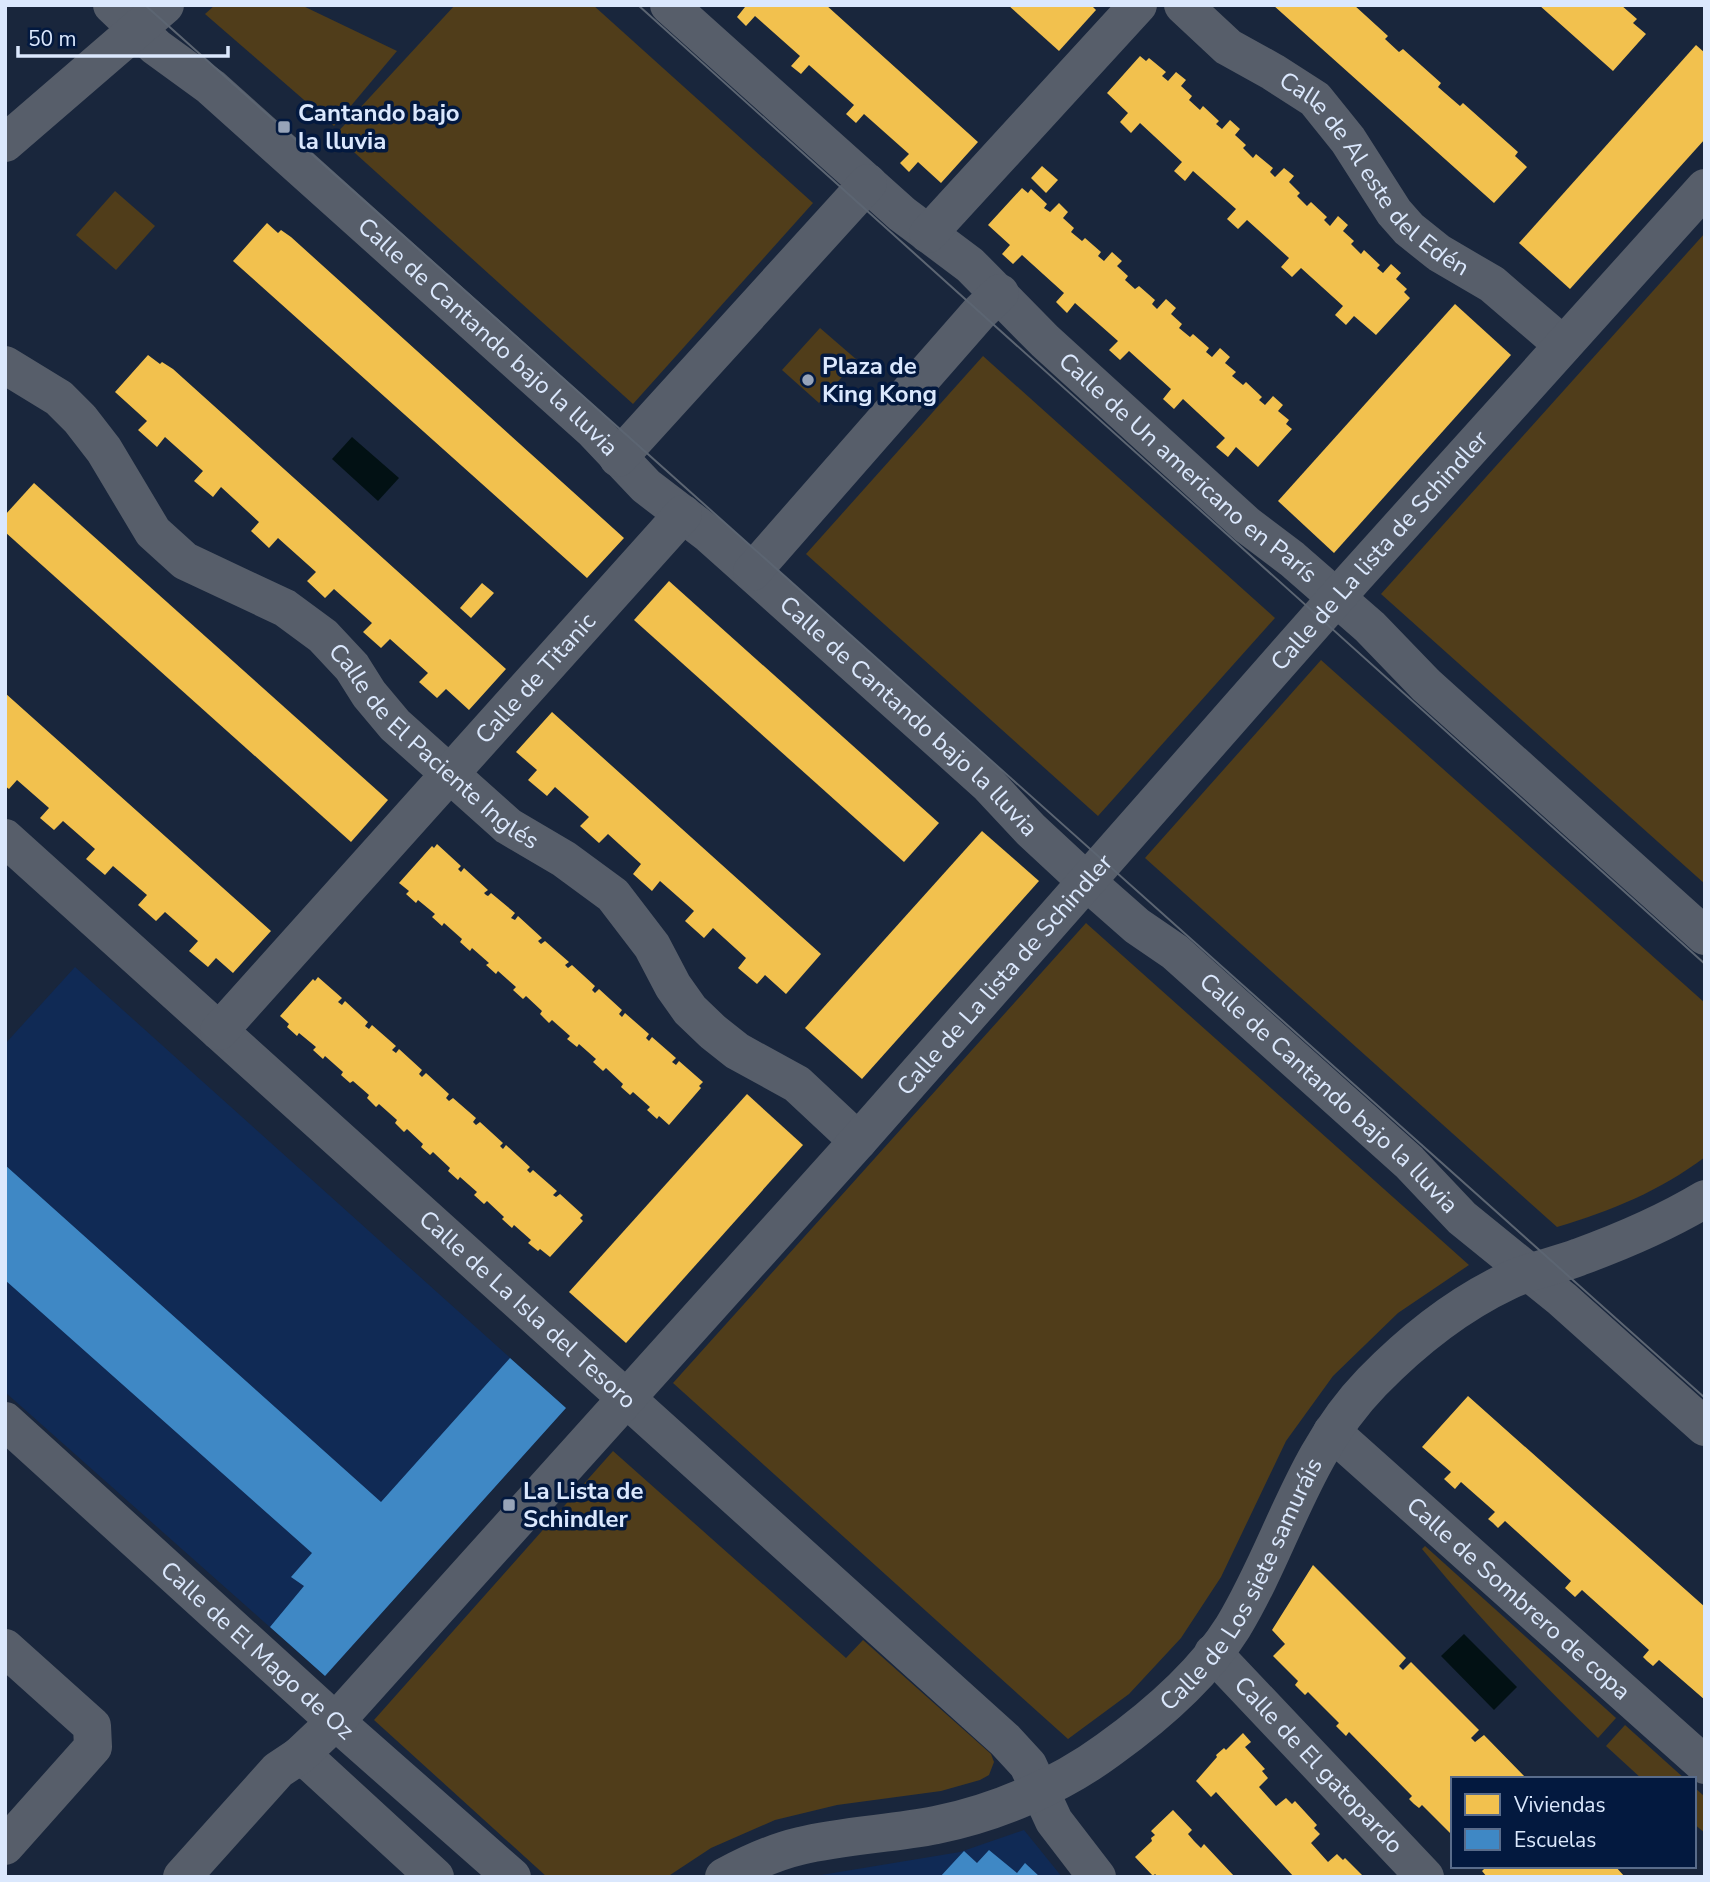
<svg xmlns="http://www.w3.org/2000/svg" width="1710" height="1882" viewBox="0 0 1710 1882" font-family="'Nunito Sans',sans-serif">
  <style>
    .built { fill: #102a55 }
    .green { fill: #503d1a }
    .water { fill: #021114 }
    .homes { fill: #f2c14e }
    .schools { fill: #3f88c5 }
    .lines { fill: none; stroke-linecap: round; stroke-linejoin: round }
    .minor { stroke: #575e6a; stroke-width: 38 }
    .tram { stroke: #5c6572; stroke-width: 2 }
    .poi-dot { fill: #97a4b9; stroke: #03193f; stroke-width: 2.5 }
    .labels { text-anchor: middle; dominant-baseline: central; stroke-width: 7; stroke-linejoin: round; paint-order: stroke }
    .poi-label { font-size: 24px; font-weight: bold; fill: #dbe8fd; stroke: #03193f; text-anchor: start }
    .street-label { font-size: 24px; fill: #dbe8fd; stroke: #03193f }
  </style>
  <rect width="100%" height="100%" fill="#19263c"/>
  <!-- built -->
  <g class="built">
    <polygon points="75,967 566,1408 325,1676 5,1392 5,1044"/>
    <polygon points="1024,1830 1062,1877 809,1877 960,1852"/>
  </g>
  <!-- green -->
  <g class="green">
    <polygon points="215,5 301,5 397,51 334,126 205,14"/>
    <polygon points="455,5 593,5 813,203 633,404 335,135"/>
    <polygon points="115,191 155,226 116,270 76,235"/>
    <polygon points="1705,233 1705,884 1381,594"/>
    <polygon points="820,328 857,360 819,403 782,370"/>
    <polygon points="983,356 1275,618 1098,816 806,554"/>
    <path d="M1321,660L1705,1003V1157C1660,1191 1611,1211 1557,1227L1145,858Z"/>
    <polygon points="1086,923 1469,1265 1398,1313 1333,1376 1286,1441 1221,1577 1181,1638 1129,1694 1068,1739 673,1383"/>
    <polygon points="613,1451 846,1658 863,1640 991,1754 994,1762 989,1775 980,1780 941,1791 837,1805 775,1820 711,1848 667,1877 547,1877 374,1720"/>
    <path d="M1425,1546L1616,1718L1598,1738C1536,1678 1477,1616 1422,1549Z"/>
    <polygon points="1625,1725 1685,1779 1642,1779 1606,1746"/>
    <polygon points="1694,1787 1705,1797 1705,1833 1694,1824"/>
  </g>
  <!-- water -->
  <g class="water">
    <polygon points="352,437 399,478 378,501 332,459"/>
    <polygon points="1464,1634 1517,1687 1494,1710 1441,1656"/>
  </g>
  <!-- homes -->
  <g class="homes">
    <polygon points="743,5 826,5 978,142 941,183 918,162 909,172 900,163 909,154 864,114 856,123 846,114 854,105 809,65 801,74 791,66 800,56 755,16 746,26 737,17 745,7"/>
    <polygon points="1008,5 1091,5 1096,10 1059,51"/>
    <polygon points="1273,5 1354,5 1388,36 1385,39 1399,52 1403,49 1441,83 1438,87 1460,106 1463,103 1518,152 1515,156 1527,167 1494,203"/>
    <polygon points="1539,5 1621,5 1637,19 1633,23 1646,34 1613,71"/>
    <polygon points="1696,45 1705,53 1705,139 1570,289 1519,243"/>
    <polygon points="1140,56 1146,61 1149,58 1166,72 1162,76 1168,81 1176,72 1186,80 1181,86 1192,96 1189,100 1200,110 1203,106 1219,121 1216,124 1222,129 1230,120 1240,129 1235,135 1246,145 1243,148 1253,158 1256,154 1273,168 1270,172 1275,177 1284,168 1294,176 1289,182 1300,193 1297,196 1307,206 1311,202 1327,217 1324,220 1330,226 1338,216 1348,225 1343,231 1354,241 1351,244 1361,254 1364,250 1380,265 1377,268 1383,273 1391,264 1401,273 1396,279 1407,289 1404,292 1410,298 1376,335 1354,316 1346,325 1335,315 1343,306 1301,268 1292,277 1281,267 1289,258 1247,220 1238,229 1227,219 1236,209 1193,171 1185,181 1174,171 1182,162 1140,123 1131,133 1120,122 1128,113 1107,93"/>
    <polygon points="1042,166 1058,180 1046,193 1031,178"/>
    <polygon points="1022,188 1028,193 1031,189 1047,204 1044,208 1050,212 1059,203 1068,212 1063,218 1074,228 1071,232 1082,241 1085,238 1101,252 1098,256 1104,261 1112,252 1122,261 1117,266 1128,276 1125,280 1135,289 1139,286 1155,300 1152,304 1157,309 1166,299 1176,308 1171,314 1182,324 1179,328 1190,337 1193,334 1209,348 1206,352 1212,357 1220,348 1230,357 1225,363 1236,372 1232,376 1243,385 1246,382 1262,397 1259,400 1265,405 1273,396 1283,405 1278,411 1289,420 1286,424 1292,429 1258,467 1236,447 1228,457 1216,447 1225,438 1183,399 1174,409 1163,399 1171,389 1129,351 1120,360 1109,350 1118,341 1075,303 1067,313 1056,302 1064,293 1022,255 1013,264 1002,254 1010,245 988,225"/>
    <polygon points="267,223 278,233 281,230 291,237 624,538 587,578 233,261"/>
    <polygon points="1455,304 1511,355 1334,553 1278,501"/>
    <polygon points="148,355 160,364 162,362 173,369 506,669 469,710 446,689 437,698 419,682 428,673 390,639 381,648 363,632 372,623 334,589 325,598 307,581 316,572 278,538 269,548 251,531 259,522 221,487 213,497 194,481 203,471 165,437 157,447 138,430 147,421 115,392"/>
    <polygon points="34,483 388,800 351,842 5,532 5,515"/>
    <polygon points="669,581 939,823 904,862 634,620"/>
    <polygon points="482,583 494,593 471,618 460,608"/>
    <polygon points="5,693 271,931 233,973 216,958 208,967 189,951 198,941 165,912 156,921 138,905 147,895 113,866 105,875 86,859 95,849 63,821 54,830 40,818 49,808 17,780 9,789 5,786"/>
    <polygon points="552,712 821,954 786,994 765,975 757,984 738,968 746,958 713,928 704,938 685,921 694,911 660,881 652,891 633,874 641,864 608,834 599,843 580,826 589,817 555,787 547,796 528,780 537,770 516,752"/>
    <polygon points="982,831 1039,881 862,1079 805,1028"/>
    <polygon points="437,844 461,866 458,869 461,872 464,868 488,890 484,893 486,895 488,896 491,893 515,913 511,918 515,920 518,916 542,938 538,941 541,944 545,941 569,962 565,965 568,968 572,965 595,986 592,990 595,993 599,989 622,1010 619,1014 622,1017 625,1013 649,1034 646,1038 649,1041 652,1037 676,1058 672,1062 676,1065 679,1061 703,1082 699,1086 701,1088 669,1125 659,1116 657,1119 647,1110 650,1107 633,1092 630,1095 621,1087 623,1084 606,1068 603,1071 593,1062 596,1059 579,1044 577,1047 567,1039 570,1036 552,1020 549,1023 540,1014 542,1011 526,996 523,999 513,990 516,987 498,971 496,974 486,965 489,963 472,948 470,951 460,942 462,939 444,923 442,926 432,917 435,914 418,900 416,903 406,894 409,891 399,883 432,846 434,848"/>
    <polygon points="318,977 342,998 338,1002 342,1005 345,1001 368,1022 365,1026 369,1029 372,1025 396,1046 392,1050 396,1053 399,1049 422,1070 419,1074 422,1077 426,1073 449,1094 446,1098 449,1101 453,1098 476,1118 473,1122 476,1125 480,1122 503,1143 500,1146 503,1149 506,1145 530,1167 527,1170 530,1173 533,1170 557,1191 553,1195 556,1197 560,1194 583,1215 580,1218 583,1221 550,1257 540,1249 538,1251 528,1243 531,1240 514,1225 512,1228 502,1219 504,1217 487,1201 484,1204 474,1195 477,1192 460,1177 458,1180 448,1171 450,1168 433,1152 430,1155 421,1147 423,1144 407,1129 404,1132 395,1123 397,1120 379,1104 376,1107 367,1098 369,1095 353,1081 350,1083 341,1075 343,1072 325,1056 323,1059 313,1050 316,1047 299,1033 297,1036 287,1027 289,1024 280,1016 313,979 315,981"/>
    <polygon points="747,1094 803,1145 626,1343 569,1292"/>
    <polygon points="1468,1396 1705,1607 1705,1700 1659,1660 1653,1666 1647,1661 1643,1657 1649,1650 1582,1590 1575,1597 1565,1588 1571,1581 1505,1521 1498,1528 1493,1523 1488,1519 1495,1512 1461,1482 1455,1489 1444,1479 1451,1472 1422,1447"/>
    <polygon points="1313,1565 1406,1658 1399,1666 1403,1670 1411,1662 1479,1730 1471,1738 1475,1742 1484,1735 1527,1779 1453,1779 1453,1836 1422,1805 1419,1808 1414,1804 1409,1799 1412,1796 1349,1732 1346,1736 1336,1726 1339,1723 1308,1692 1305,1695 1295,1685 1298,1681 1273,1656 1285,1644 1272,1630"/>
    <polygon points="1243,1733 1251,1742 1245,1747 1265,1769 1262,1771 1268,1778 1259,1787 1276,1806 1286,1798 1292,1804 1295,1801 1317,1825 1314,1828 1320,1834 1311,1843 1328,1862 1337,1854 1343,1860 1345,1858 1364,1877 1294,1877 1216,1792 1211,1797 1196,1781 1217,1757 1216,1755 1224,1748 1226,1750"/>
    <polygon points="1173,1810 1192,1830 1188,1834 1194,1841 1201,1848 1204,1844 1235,1877 1158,1877 1155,1874 1153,1876 1135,1857 1152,1841 1151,1838 1155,1835 1151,1831"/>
    <polygon points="1483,1866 1615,1866 1625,1877 1487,1877 1482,1871 1485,1868"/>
  </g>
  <!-- schools -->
  <g class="schools">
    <polygon points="5,1165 381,1502 510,1358 566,1408 325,1676 270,1627 304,1586 291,1577 312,1553 5,1280"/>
    <polygon points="989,1850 1017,1873 1025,1863 1040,1877 940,1877 964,1851 977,1863"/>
  </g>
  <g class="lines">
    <!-- minor -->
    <g class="minor">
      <path id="s1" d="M112,5L156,47L211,87L592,429L646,486L710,535L988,784L1031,830L1087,882L1137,926L1175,952L1409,1162L1462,1218L1562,1299L1705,1427"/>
      <path id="s2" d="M669,5L902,214L970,265L1045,341L1247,525L1292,559L1370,627L1426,685L1705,936"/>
      <path id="s3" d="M1183,5L1228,47L1273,72L1315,99L1348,140L1394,212L1409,229L1439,253L1492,284L1563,345"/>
      <polyline points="5,143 165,5"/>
      <polyline points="928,234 1138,5"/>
      <path id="s4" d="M5,365L59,398L80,419L104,450L153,532L185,561L285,608L323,636L352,667L369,694L395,725L508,826L564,859L613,895L652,946L673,986L690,1010L713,1032L737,1051L797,1084L858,1141"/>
      <polyline points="618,458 868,183"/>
      <polyline points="752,572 979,313 1000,293"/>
      <path id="s5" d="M5,838L1005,1740L1028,1765L1054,1821L1097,1877"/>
      <path id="s6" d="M219,1031L683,514"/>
      <path id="s7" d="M5,1421L326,1713L512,1877"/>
      <path id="s8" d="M1332,1432L1705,1765"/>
      <polyline points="5,1648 92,1726 93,1747 5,1846"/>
      <path id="s9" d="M1213,1653L1425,1877"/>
      <polyline points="299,1756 312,1764 435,1877"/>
      <path id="s10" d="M182,1877L278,1770L299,1756L336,1721L858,1141L1352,580L1705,188"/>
      <path id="s11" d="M724,1877C748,1864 774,1852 800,1846C845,1835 891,1834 936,1825C996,1813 1059,1786 1108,1750C1154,1717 1203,1675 1233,1627C1283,1544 1302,1454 1372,1382C1411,1342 1457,1305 1508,1281C1531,1270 1556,1266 1579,1257C1623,1241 1665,1223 1705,1199"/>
    </g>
    <!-- tram -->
    <g class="tram">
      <polyline points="145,5 1705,1398"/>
      <polyline points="638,5 1705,964"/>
    </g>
  </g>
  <!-- markers -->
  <g class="poi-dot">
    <rect x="277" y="120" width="14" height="14" rx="3.5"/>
    <circle cx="808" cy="380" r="7"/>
    <rect x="502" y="1498" width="14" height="14" rx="3.5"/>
  </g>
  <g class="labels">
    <!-- poi labels -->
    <g class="poi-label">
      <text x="298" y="113">Cantando bajo<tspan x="298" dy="28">la lluvia</tspan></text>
      <text x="822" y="366">Plaza de<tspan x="822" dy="28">King Kong</tspan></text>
      <text x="523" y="1491">La Lista de<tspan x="523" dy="28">Schindler</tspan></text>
    </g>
    <!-- street labels -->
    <g class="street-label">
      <text stroke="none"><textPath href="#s3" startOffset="259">Calle de Al este del Edén</textPath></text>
      <text stroke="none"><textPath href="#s1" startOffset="502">Calle de Cantando bajo la lluvia</textPath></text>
      <text stroke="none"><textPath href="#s2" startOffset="696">Calle de Un americano en París</textPath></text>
      <text stroke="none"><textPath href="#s10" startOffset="1788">Calle de La lista de Schindler</textPath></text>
      <text stroke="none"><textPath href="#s6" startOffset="474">Calle de Titanic</textPath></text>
      <text stroke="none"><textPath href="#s1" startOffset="1069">Calle de Cantando bajo la lluvia</textPath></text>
      <text stroke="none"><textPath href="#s4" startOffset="586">Calle de El Paciente Inglés</textPath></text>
      <text stroke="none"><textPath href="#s10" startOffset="1222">Calle de La lista de Schindler</textPath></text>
      <text stroke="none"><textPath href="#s1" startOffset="1634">Calle de Cantando bajo la lluvia</textPath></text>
      <text stroke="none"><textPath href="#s5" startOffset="704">Calle de La Isla del Tesoro</textPath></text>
      <text stroke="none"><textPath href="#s11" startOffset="626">Calle de Los siete samuráis</textPath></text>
      <text stroke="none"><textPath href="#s8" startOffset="250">Calle de Sombrero de copa</textPath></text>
      <text stroke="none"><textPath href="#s7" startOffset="341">Calle de El Mago de Oz</textPath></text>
      <text stroke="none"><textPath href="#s9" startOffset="154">Calle de El gatopardo</textPath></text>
    </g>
  </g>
  <!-- border -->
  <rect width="1710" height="1882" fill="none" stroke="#dbe8fd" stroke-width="14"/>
  <!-- legend -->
  <rect x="1451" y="1777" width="245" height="91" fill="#03193f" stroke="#596c8b" stroke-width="2"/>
  <rect x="1465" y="1794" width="35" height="21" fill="#f2c14e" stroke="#596c8b" stroke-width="2"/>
  <text x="1514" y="1812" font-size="21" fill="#dbe8fd">Viviendas</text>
  <rect x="1465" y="1829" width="35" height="21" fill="#3f88c5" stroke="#596c8b" stroke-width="2"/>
  <text x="1514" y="1847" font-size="21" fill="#dbe8fd">Escuelas</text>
  <!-- scale -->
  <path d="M18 46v10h210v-10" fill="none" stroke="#dbe8fd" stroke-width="3.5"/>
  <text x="28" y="46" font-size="21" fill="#dbe8fd" stroke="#03193f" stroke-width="5" paint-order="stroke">50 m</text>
</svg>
